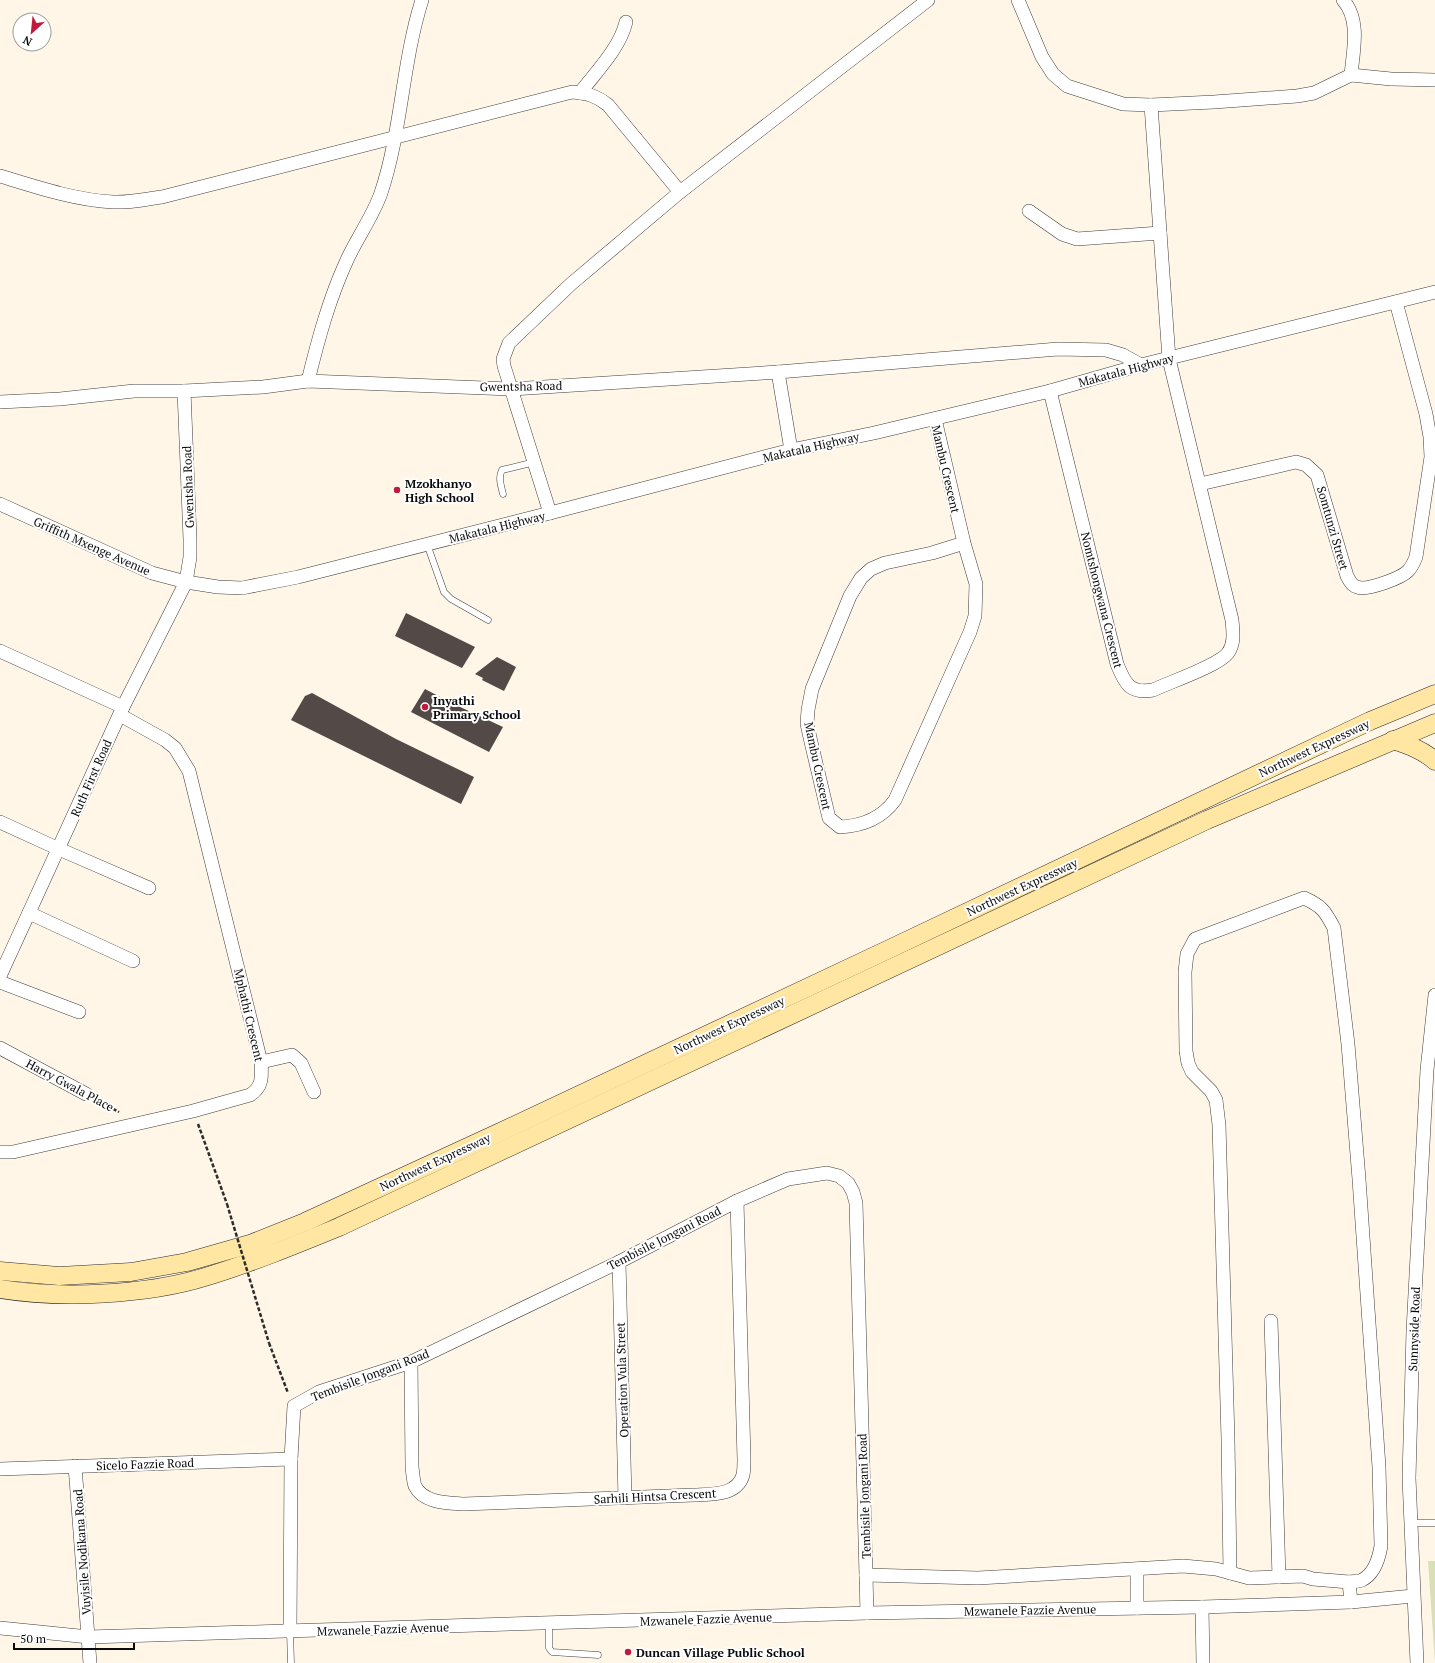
<svg xmlns="http://www.w3.org/2000/svg" width="1435" height="1663" viewBox="0 0 1435 1663" font-family="'PT Serif',serif">
  <style>
    .cemetery { fill: #d9e0b8 }
    .building { fill: #534946 }
    .lines { fill: none; stroke-linecap: round; stroke-linejoin: round }
    .service-casing { stroke: #3d3d3d; stroke-width: 7 }
    .minor-casing { stroke: #3d3d3d; stroke-width: 14 }
    .secondary-casing { stroke: #2c2c2c; stroke-width: 19 }
    .path { stroke: #2c2c2c; stroke-width: 2.5; stroke-dasharray: 4 2; stroke-linecap: butt }
    .service { stroke: #fff; stroke-width: 6 }
    .minor { stroke: #fff; stroke-width: 13 }
    .secondary { stroke: #ffe6a2; stroke-width: 18 }
    .path-bridge { stroke: #2c2c2c; stroke-width: 2.5; stroke-dasharray: 4 2; stroke-linecap: butt }
    .poi-dot { fill: #bf1c3d; stroke: #fff; stroke-width: 1.5 }
    .labels { text-anchor: middle; dominant-baseline: central; stroke-width: 4; stroke-linejoin: round; paint-order: stroke }
    .street-label { font-size: 12px; fill: #0a0a0a; stroke: #fff }
    .poi-label { font-size: 12px; font-weight: bold; fill: #0a0a0a; stroke: #fff; text-anchor: start }
  </style>
  <rect width="100%" height="100%" fill="#fff6e7"/>
  <!-- cemetery -->
  <polygon class="cemetery" points="1428,1561 1435,1561 1435,1663"/>
  <!-- building -->
  <g class="building">
    <polygon points="406,613 475,647 462,668 395,636"/>
    <polygon points="497,657 516,667 504,691 482,680 483,678 475,674"/>
    <polygon points="425,689 442,698 439,702 443,699 503,727 489,752 411,712"/>
    <polygon points="312,693 396,739 474,777 461,804 291,720 305,696"/>
  </g>
  <g class="lines">
    <!-- service casing -->
    <g class="service-casing">
      <g id="service">
        <path d="M503,494C501,486 498,477 502,470L535,462"/>
        <polyline points="427,544 444,592 451,599 488,620"/>
        <polyline points="1411,1523 1435,1523"/>
        <polyline points="549,1624 549,1648 552,1652 598,1655"/>
        <polyline points="290,1632 291,1663"/>
      </g>
    </g>
    <!-- minor casing -->
    <g class="minor-casing">
      <g id="minor">
        <polyline points="1018,0 1042,57 1053,74 1067,86 1123,104 1151,105 1214,102 1297,96 1314,93 1351,75 1391,79 1435,80"/>
        <path d="M1343,0C1361,20 1353,51 1351,75"/>
        <path d="M580,93C596,72 620,48 626,22"/>
        <path d="M0,176C36,187 75,200 113,202C129,203 146,199 162,197L572,92C587,93 597,96 608,105L680,192"/>
        <polyline points="1029,211 1062,234 1077,239 1160,233"/>
        <polyline points="778,372 1058,349 1106,350 1123,355 1141,365"/>
        <path d="M308,381C318,340 329,299 347,260C357,238 373,216 381,193C402,130 402,63 422,0"/>
        <path d="M1050,391L1117,664C1125,684 1130,694 1153,690C1170,682 1218,666 1228,653C1235,643 1233,631 1232,620L1169,359L1151,105"/>
        <polyline points="0,402 60,399 134,391 184,391 263,387 308,381 512,389 778,372 791,450"/>
        <path d="M935,419L964,543L976,584L975,616L970,632L895,800C882,818 862,826 840,827L829,818L811,742L807,724L808,710L812,689L850,596L861,578L871,569L885,563L932,553L964,543"/>
        <path d="M1200,484L1296,462L1306,465L1317,475L1347,576C1349,580 1352,586 1357,587C1367,591 1401,578 1408,571C1412,567 1414,562 1416,557L1431,457L1430,437L1426,414L1396,302"/>
        <polyline points="0,504 152,573 186,582 218,587 242,588 298,577 550,513 791,450 874,433 1050,391 1141,365 1435,292"/>
        <polyline points="550,513 504,366 503,359 509,343 571,284 680,192 928,0"/>
        <polyline points="0,651 123,707"/>
        <polyline points="0,822 59,849 149,888"/>
        <polyline points="29,913 133,961"/>
        <polyline points="0,976 123,707 186,582 190,557 190,539 184,391"/>
        <polyline points="0,982 79,1012"/>
        <polyline points="0,1048 86,1094"/>
        <polyline points="261,1062 292,1055 301,1063 314,1092"/>
        <path d="M0,1152H13L193,1111L250,1095C263,1087 262,1076 261,1062L189,771L175,748L165,740L120,715"/>
        <polyline points="619,1262 625,1498"/>
        <polyline points="1271,1321 1279,1577"/>
        <path d="M411,1362L412,1467C413,1474 413,1480 415,1486C423,1503 448,1503 464,1504L694,1495C711,1494 737,1496 743,1475C744,1470 744,1464 744,1459L737,1201"/>
        <polyline points="75,1466 90,1663"/>
        <polyline points="0,1469 291,1459"/>
        <polyline points="1137,1569 1137,1608"/>
        <path d="M1230,1573L1228,1439L1219,1125L1216,1100L1211,1091L1192,1072L1188,1063L1186,1051L1185,972L1187,954L1195,939L1304,898C1322,906 1325,911 1334,928L1348,1044L1359,1179L1379,1467L1381,1546C1379,1558 1374,1574 1362,1580C1359,1582 1353,1581 1349,1582"/>
        <polyline points="866,1575 978,1578 1183,1566 1216,1569 1249,1578 1303,1576 1313,1579 1349,1582 1351,1602"/>
        <polyline points="1202,1607 1203,1663"/>
        <polyline points="0,1628 89,1637 867,1613 1202,1607 1351,1602 1413,1596"/>
        <polyline points="290,1632 291,1459 294,1406 319,1392 411,1362 619,1262 737,1201 788,1179 827,1173 839,1176 848,1183 853,1192 856,1203 867,1613"/>
        <polyline points="1417,1663 1409,1478 1413,1331 1427,1070 1435,995"/>
      </g>
    </g>
    <!-- secondary casing -->
    <g class="secondary-casing">
      <g id="secondary">
        <path d="M1393,740C1408,745 1423,750 1435,761"/>
        <polyline points="0,1271 59,1276 131,1272 187,1262 250,1244 305,1222 494,1135 883,952 1370,721 1435,694"/>
        <path d="M0,1289C60,1299 147,1295 205,1277C251,1263 295,1245 339,1227L1207,820L1435,723"/>
      </g>
    </g>
    <!-- path -->
    <g class="path">
      <polyline points="97,1100 119,1112"/>
      <polyline points="198,1124 227,1204"/>
      <polyline points="269,1343 288,1393"/>
    </g>
    <!-- service -->
    <use href="#service" class="service"/>
    <!-- minor -->
    <use href="#minor" class="minor"/>
    <!-- secondary -->
    <use href="#secondary" class="secondary"/>
    <!-- path-bridge -->
    <polyline class="path-bridge" points="227,1204 269,1343"/>
  </g>
  <!-- markers -->
  <g class="poi-dot">
    <circle cx="397" cy="490" r="4"/>
    <circle cx="425" cy="707" r="4"/>
    <circle cx="628" cy="1652" r="4"/>
  </g>
  <g class="labels">
    <!-- street labels -->
    <g class="street-label">
      <text transform="translate(1126 370) rotate(-15)">Makatala Highway</text>
      <text transform="translate(521 386) rotate(-1)">Gwentsha Road</text>
      <text transform="translate(811 447) rotate(-13)">Makatala Highway</text>
      <text transform="translate(946 469) rotate(77)">Mambu Crescent</text>
      <text transform="translate(188 487) rotate(-92)">Gwentsha Road</text>
      <text transform="translate(497 527) rotate(-14)">Makatala Highway</text>
      <text transform="translate(1333 528) rotate(74)">Somtunzi Street</text>
      <text transform="translate(92 546) rotate(24)">Griffith Mxenge Avenue</text>
      <text transform="translate(1102 600) rotate(76)">Nomtshongwana Crescent</text>
      <text transform="translate(1314 748) rotate(-25)">Northwest Expressway</text>
      <text transform="translate(818 766) rotate(78)">Mambu Crescent</text>
      <text transform="translate(91 778) rotate(-66)">Ruth First Road</text>
      <text transform="translate(1022 887) rotate(-25)">Northwest Expressway</text>
      <text transform="translate(249 1015) rotate(77)">Mphathi Crescent</text>
      <text transform="translate(729 1025) rotate(-25)">Northwest Expressway</text>
      <text transform="translate(70 1085) rotate(28)">Harry Gwala Place</text>
      <text transform="translate(435 1162) rotate(-25)">Northwest Expressway</text>
      <text transform="translate(664 1238) rotate(-27)">Tembisile Jongani Road</text>
      <text transform="translate(1414 1329) rotate(-88)">Sunnyside Road</text>
      <text transform="translate(370 1375) rotate(-21)">Tembisile Jongani Road</text>
      <text transform="translate(622 1380) rotate(-92)">Operation Vula Street</text>
      <text transform="translate(145 1464) rotate(-2)">Sicelo Fazzie Road</text>
      <text transform="translate(655 1496) rotate(-3)">Sarhili Hintsa Crescent</text>
      <text transform="translate(864 1496) rotate(-92)">Tembisile Jongani Road</text>
      <text transform="translate(82 1552) rotate(-94)">Vuyisile Nodikana Road</text>
      <text transform="translate(1030 1610) rotate(-1)">Mzwanele Fazzie Avenue</text>
      <text transform="translate(706 1619) rotate(-2)">Mzwanele Fazzie Avenue</text>
      <text transform="translate(383 1629) rotate(-2)">Mzwanele Fazzie Avenue</text>
    </g>
    <!-- poi labels -->
    <g class="poi-label">
      <text x="405" y="483">Mzokhanyo<tspan x="405" dy="14">High School</tspan></text>
      <text x="433" y="700">Inyathi<tspan x="433" dy="14">Primary School</tspan></text>
      <text x="636" y="1652">Duncan Village Public School</text>
    </g>
  </g>
  <!-- north arrow -->
  <g transform="translate(32 32) rotate(207)"><circle r="19" fill="#ffffff" stroke="#9d9d9d"/>
  <path d="M0-3L7 15L0 10L-7 15Z" fill="#bf1c3d"/>
  <text y="-6" font-size="11" font-weight="bold" text-anchor="middle" fill="#0a0a0a">N</text>
  </g>
  <!-- scale -->
  <path d="M14 1643v6h120v-6" fill="none" stroke="#0a0a0a" stroke-width="2"/>
  <text x="20" y="1643" font-size="12" fill="#0a0a0a" stroke="#ffffff" stroke-width="3" paint-order="stroke">50 m</text>
</svg>
